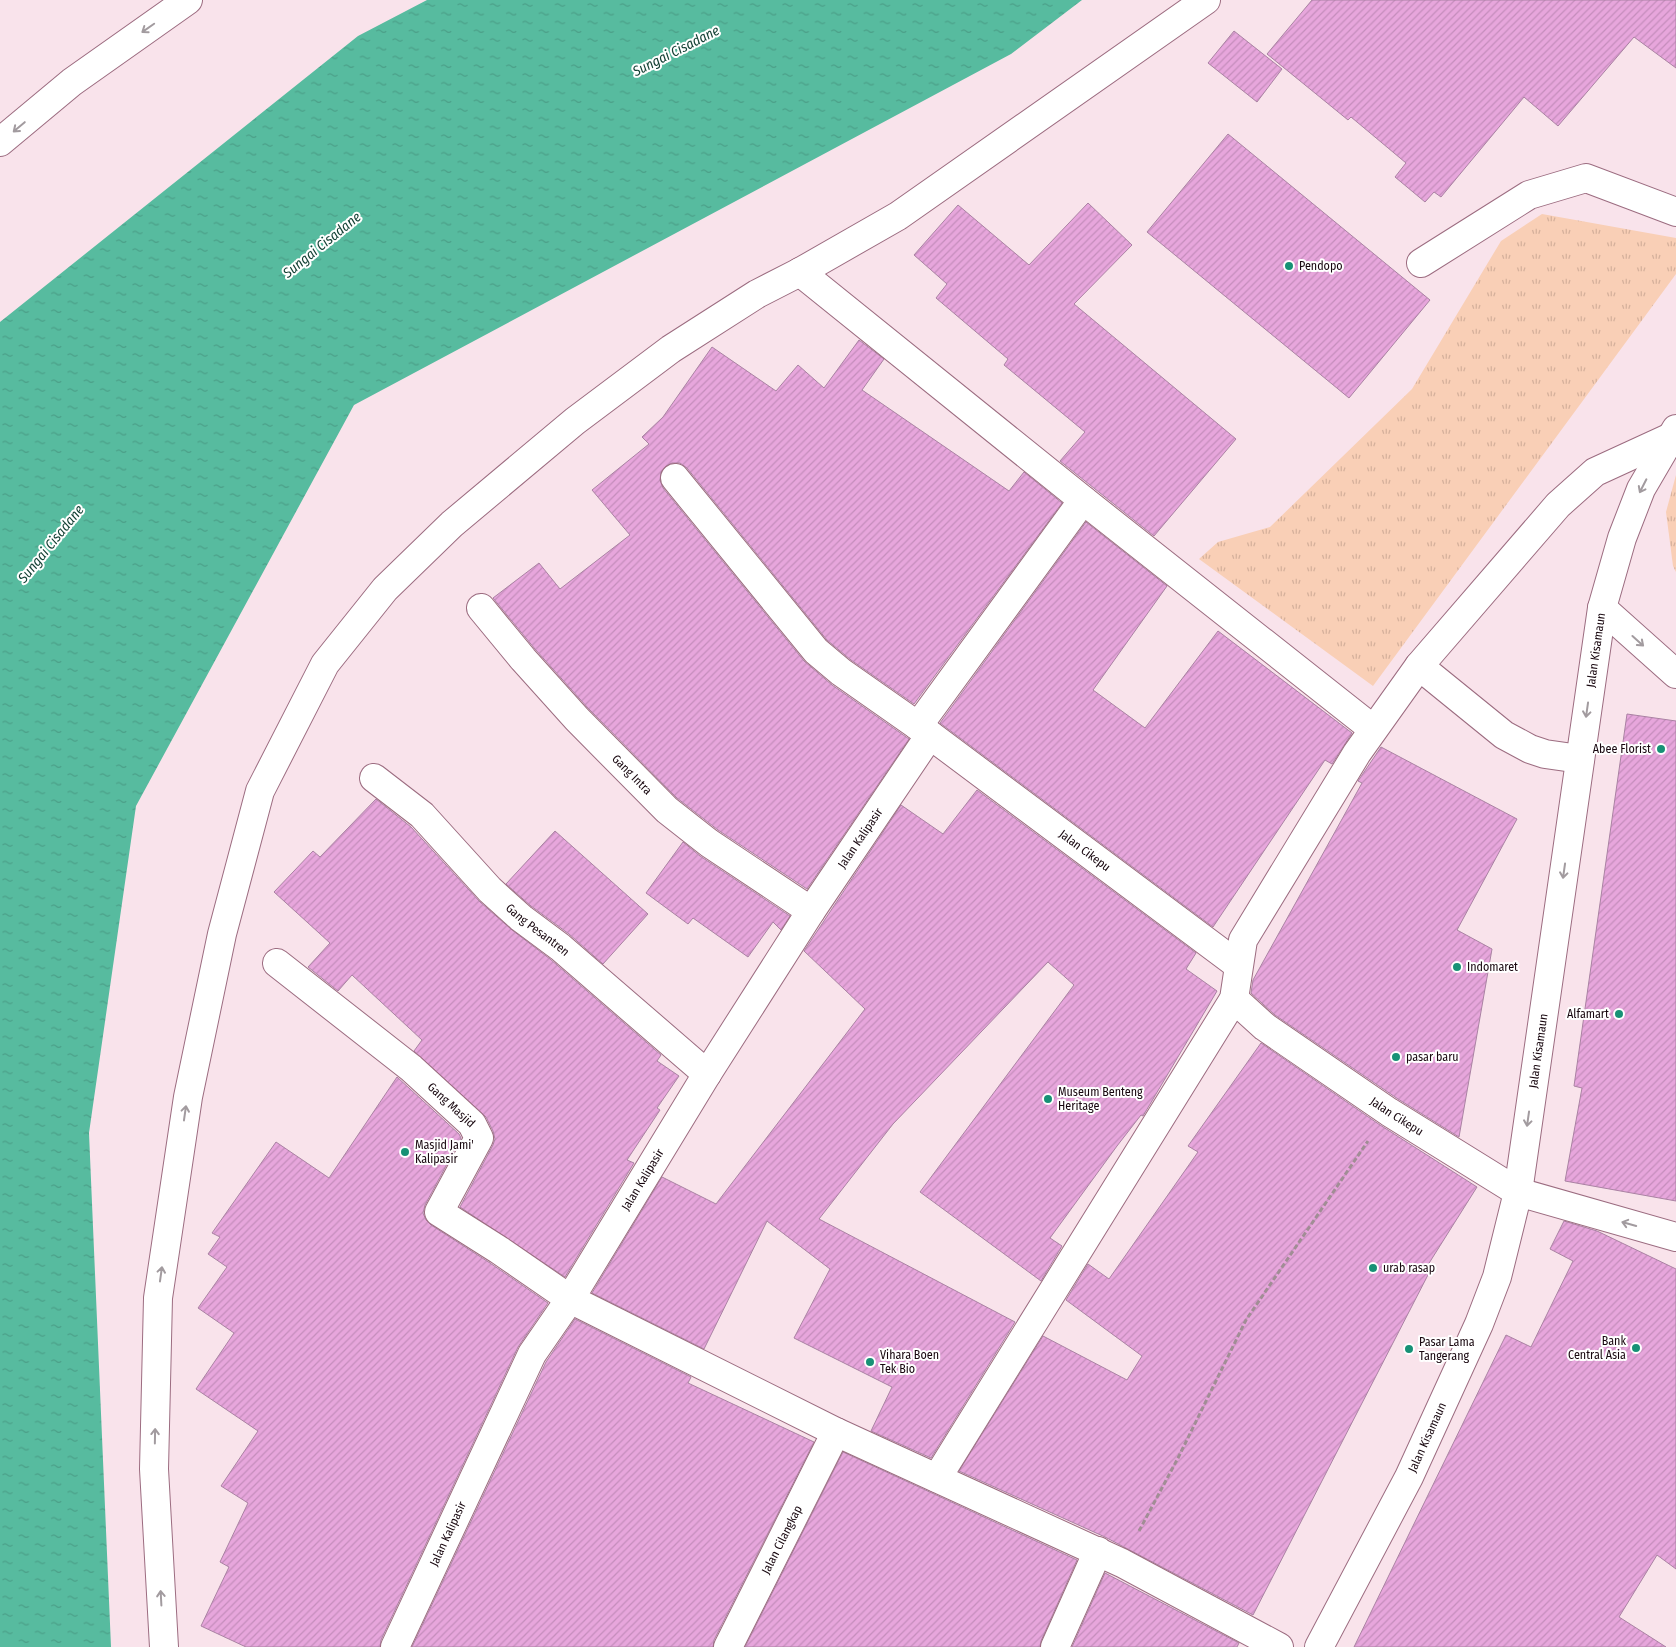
<svg xmlns="http://www.w3.org/2000/svg" width="1676" height="1647" viewBox="0 0 1676 1647" font-family="'Fira Sans Condensed',sans-serif">
  <style>
    .grass { fill: url(#grass-tufts) }
    .water { fill: url(#water-ripples) }
    .building { fill: url(#building-hatch); stroke: #aa82a3 }
    .lines { fill: none; stroke-linecap: round; stroke-linejoin: round }
    .minor-casing { stroke: #9c6c80; stroke-width: 30 }
    .major-casing { stroke: #9c6c80; stroke-width: 30 }
    .path { stroke: #a18d95; stroke-width: 3; stroke-dasharray: 5 2.5; stroke-linecap: butt }
    .minor { stroke: #fff; stroke-width: 28 }
    .major { stroke: #fff; stroke-width: 28 }
    .oneway { stroke: #a29b9f }
    .poi-dot { fill: #179176; stroke: #fff; stroke-width: 2 }
    .labels { text-anchor: middle; dominant-baseline: central; stroke-width: 4; stroke-linejoin: round; paint-order: stroke }
    .poi-label { font-size: 12px; fill: #17060e; stroke: #fff; text-anchor: start }
    .street-label { font-size: 12px; fill: #17060e; stroke: #fff }
    .water-label { font-size: 14px; font-style: italic; fill: #144135; stroke: #fff }
  </style>
  <defs>
    <pattern id="grass-tufts" width="24" height="20" patternUnits="userSpaceOnUse" patternTransform="scale(1.25)"><rect width="24" height="20" fill="#f9cfb6"/><path d="M3 7l-1-3M5 7V3M7 7l1-3M15 17l-1-3M17 17v-4M19 17l1-3" fill="none" stroke="#d5b09b"/></pattern>
    <pattern id="water-ripples" width="26" height="14" patternUnits="userSpaceOnUse" patternTransform="scale(1.25)"><rect width="26" height="14" fill="#57bb9f"/><path d="M2 4q2-2 4 0t4 0M15 11q2-2 4 0t4 0" fill="none" stroke="#4b9f88"/></pattern>
    <pattern id="building-hatch" width="6" height="6" patternUnits="userSpaceOnUse" patternTransform="scale(1.25)"><rect width="6" height="6" fill="#e7a6dc"/><path d="M-1 1l2-2M0 6l6-6M5 7l2-2" fill="none" stroke="#c58dbc"/></pattern>
  </defs>
  <rect width="100%" height="100%" fill="#f9e3eb"/>
  <!-- grass -->
  <g class="grass">
    <polygon points="1542,214 1676,238 1676,274 1373,686 1199,559 1218,542 1270,527 1412,389 1501,241"/>
    <polygon points="1676,475 1676,572 1673,566 1666,512"/>
  </g>
  <!-- water -->
  <polygon class="water" points="427,0 1082,0 1011,54 354,405 136,806 89,1133 111,1647 0,1647 0,322 358,36"/>
  <!-- building -->
  <g class="building">
    <polygon points="1312,0 1676,0 1676,68 1634,37 1558,126 1524,97 1441,197 1434,192 1425,202 1395,177 1406,163 1351,117 1348,120 1267,54"/>
    <polygon points="1234,31 1282,69 1257,102 1208,63"/>
    <polygon points="1228,134 1430,300 1349,398 1147,232"/>
    <polygon points="1088,203 1132,245 1074,304 1236,439 1154,536 1060,461 1085,432 1004,365 1008,359 936,298 947,284 914,255 958,205 1029,265"/>
    <polygon points="859,340 884,359 862,390 1009,491 1024,472 1062,503 914,704 851,660 827,640 687,468 680,463 672,463 666,466 661,472 660,480 663,488 804,661 832,685 909,739 807,889 718,830 677,798 588,708 535,649 493,598 539,563 560,589 630,535 592,490 649,444 642,437 663,417 712,347 776,391 798,365 824,388"/>
    <polygon points="1086,522 1167,586 1093,690 1145,728 1218,631 1352,733 1332,764 1325,760 1213,927 940,723"/>
    <polygon points="1627,714 1676,721 1676,1201 1565,1181 1582,1088 1574,1086"/>
    <polygon points="1381,747 1517,819 1457,930 1492,949 1459,1137 1398,1099 1275,1015 1251,993 1253,980 1362,783 1358,781"/>
    <polygon points="977,790 1196,953 1186,969 1217,991 1143,1116 1141,1115 1117,1146 1050,1238 1062,1246 1041,1281 920,1192 1074,985 1048,962 893,1124 819,1219 1015,1322 931,1458 871,1431 892,1387 794,1338 830,1269 767,1221 704,1349 592,1293 662,1177 716,1204 865,1009 804,951 901,805 943,834"/>
    <polygon points="376,799 411,827 480,902 512,930 550,959 661,1055 657,1061 679,1076 657,1108 660,1110 627,1160 634,1163 565,1277 460,1207 493,1145 495,1139 493,1131 486,1117 414,1051 422,1040 352,975 338,991 308,967 330,943 274,892 313,851 320,857"/>
    <polygon points="555,831 648,914 603,964 569,934 531,906 506,884"/>
    <polygon points="683,842 700,856 790,916 781,930 773,922 748,957 693,918 688,924 646,893"/>
    <polygon points="1261,1043 1380,1125 1477,1187 1426,1268 1430,1271 1253,1615 1105,1537 959,1471 1043,1336 1127,1380 1142,1356 1066,1300 1088,1264 1109,1279 1198,1152 1188,1146"/>
    <polygon points="397,1077 459,1134 461,1138 425,1205 423,1213 426,1220 431,1225 490,1263 548,1303 518,1347 381,1640 380,1647 246,1647 201,1626 229,1567 220,1562 248,1503 221,1486 258,1431 196,1389 234,1333 198,1308 227,1267 208,1254 220,1237 212,1233 276,1142 329,1178"/>
    <polygon points="1564,1221 1597,1231 1676,1269 1676,1569 1657,1555 1619,1617 1666,1647 1354,1647 1506,1335 1531,1347 1550,1308 1573,1261 1550,1249"/>
    <polygon points="575,1319 691,1377 688,1383 814,1442 714,1640 713,1647 412,1647 546,1362"/>
    <polygon points="843,1452 1077,1560 1041,1641 1040,1647 745,1647"/>
    <polygon points="1105,1573 1239,1643 1237,1647 1072,1647"/>
  </g>
  <g class="lines">
    <!-- minor casing -->
    <g class="minor-casing">
      <g id="minor">
        <polyline points="0,142 72,82 188,0"/>
        <polyline points="1421,263 1529,195 1586,178 1676,212"/>
        <polyline points="800,272 1083,500 1373,729"/>
        <path id="s1" d="M675,478L816,651L841,672L918,726L1238,965"/>
        <path id="s2" d="M481,608L523,659L577,719L667,810L709,843L811,911"/>
        <polyline points="1602,608 1676,674"/>
        <polyline points="918,726 1083,500"/>
        <polyline points="1580,759 1545,754 1530,749 1504,735 1419,666 1558,505 1595,472 1669,438"/>
        <path id="s3" d="M374,778L422,815L490,890L521,918L560,947L707,1074"/>
        <path id="s4" d="M277,963L411,1068L472,1124L479,1138L439,1212L499,1250L570,1299L836,1432L1122,1563L1279,1647"/>
        <path id="s5" d="M1234,999L1265,1027L1389,1112L1518,1192L1676,1237"/>
        <polyline points="937,1478 1234,999 1243,940 1357,753 1419,666"/>
        <polyline points="164,1647 154,1469 158,1298 188,1097 222,934 260,791 325,664 385,589 452,524 575,421 671,349 757,294 800,272 898,216 1206,0"/>
        <path id="s6" d="M395,1647L532,1354L570,1299L707,1074L811,911L930,735"/>
        <path id="s7" d="M728,1647L836,1432"/>
        <polyline points="1055,1647 1098,1551"/>
      </g>
    </g>
    <!-- major casing -->
    <g class="major-casing">
      <g id="major">
        <path id="s8" d="M1319,1647L1409,1477L1479,1324L1497,1277L1518,1192L1602,608L1622,538L1641,489L1676,429"/>
      </g>
    </g>
    <!-- path -->
    <polyline class="path" points="1139,1531 1178,1458 1246,1320 1368,1141"/>
    <!-- minor -->
    <use href="#minor" class="minor"/>
    <!-- major -->
    <use href="#major" class="major"/>
  </g>
  <!-- one-way arrows -->
  <defs><path id="oneway-shaft" d="M-6 0H5M1.5-3L5.5 0L1.5 3" fill="none" stroke-width="1.6" stroke-linecap="round" stroke-linejoin="round" transform="scale(1.25)"/></defs>
  <g class="oneway">
    <use href="#oneway-shaft" transform="translate(148 28) rotate(145)"/>
    <use href="#oneway-shaft" transform="translate(19 127) rotate(140)"/>
    <use href="#oneway-shaft" transform="translate(1643 486) rotate(117)"/>
    <use href="#oneway-shaft" transform="translate(1638 641) rotate(42)"/>
    <use href="#oneway-shaft" transform="translate(1587 710) rotate(98)"/>
    <use href="#oneway-shaft" transform="translate(1564 871) rotate(98)"/>
    <use href="#oneway-shaft" transform="translate(185 1113) rotate(-82)"/>
    <use href="#oneway-shaft" transform="translate(1528 1119) rotate(98)"/>
    <use href="#oneway-shaft" transform="translate(1629 1224) rotate(-164)"/>
    <use href="#oneway-shaft" transform="translate(161 1274) rotate(-82)"/>
    <use href="#oneway-shaft" transform="translate(155 1436) rotate(-89)"/>
    <use href="#oneway-shaft" transform="translate(161 1598) rotate(-93)"/>
  </g>
  <!-- markers -->
  <g class="poi-dot">
    <circle cx="1289" cy="266" r="5"/>
    <circle cx="1661" cy="749" r="5"/>
    <circle cx="1457" cy="967" r="5"/>
    <circle cx="1619" cy="1014" r="5"/>
    <circle cx="1396" cy="1057" r="5"/>
    <circle cx="1048" cy="1099" r="5"/>
    <circle cx="405" cy="1152" r="5"/>
    <circle cx="1373" cy="1268" r="5"/>
    <circle cx="1636" cy="1348" r="5"/>
    <circle cx="1409" cy="1349" r="5"/>
    <circle cx="870" cy="1362" r="5"/>
  </g>
  <g class="labels">
    <!-- poi labels -->
    <g class="poi-label">
      <text x="1299" y="266">Pendopo</text>
      <text x="1651" y="749" text-anchor="end">Abee Florist</text>
      <text x="1467" y="967">Indomaret</text>
      <text x="1609" y="1014" text-anchor="end">Alfamart</text>
      <text x="1406" y="1057">pasar baru</text>
      <text x="1058" y="1092">Museum Benteng<tspan x="1058" dy="14">Heritage</tspan></text>
      <text x="415" y="1145">Masjid Jami'<tspan x="415" dy="14">Kalipasir</tspan></text>
      <text x="1383" y="1268">urab rasap</text>
      <text x="1626" y="1341" text-anchor="end">Bank<tspan x="1626" dy="14">Central Asia</tspan></text>
      <text x="1419" y="1342">Pasar Lama<tspan x="1419" dy="14">Tangerang</tspan></text>
      <text x="880" y="1355">Vihara Boen<tspan x="880" dy="14">Tek Bio</tspan></text>
    </g>
    <!-- street labels -->
    <g class="street-label">
      <text stroke="none"><textPath href="#s8" startOffset="1046">Jalan Kisamaun</textPath></text>
      <text stroke="none"><textPath href="#s2" startOffset="225">Gang Intra</textPath></text>
      <text stroke="none"><textPath href="#s6" startOffset="935">Jalan Kalipasir</textPath></text>
      <text stroke="none"><textPath href="#s1" startOffset="558">Jalan Cikepu</textPath></text>
      <text stroke="none"><textPath href="#s3" startOffset="224">Gang Pesantren</textPath></text>
      <text stroke="none"><textPath href="#s8" startOffset="641">Jalan Kisamaun</textPath></text>
      <text stroke="none"><textPath href="#s4" startOffset="225">Gang Masjid</textPath></text>
      <text stroke="none"><textPath href="#s5" startOffset="201">Jalan Cikepu</textPath></text>
      <text stroke="none"><textPath href="#s6" startOffset="530">Jalan Kalipasir</textPath></text>
      <text stroke="none"><textPath href="#s8" startOffset="236">Jalan Kisamaun</textPath></text>
      <text stroke="none"><textPath href="#s6" startOffset="125">Jalan Kalipasir</textPath></text>
      <text stroke="none"><textPath href="#s7" startOffset="120">Jalan Cilangkap</textPath></text>
    </g>
    <!-- water labels -->
    <g class="water-label">
      <text transform="translate(676 51) rotate(-27)">Sungai Cisadane</text>
      <text transform="translate(322 245) rotate(-39)">Sungai Cisadane</text>
      <text transform="translate(51 544) rotate(-51)">Sungai Cisadane</text>
    </g>
  </g>
</svg>
